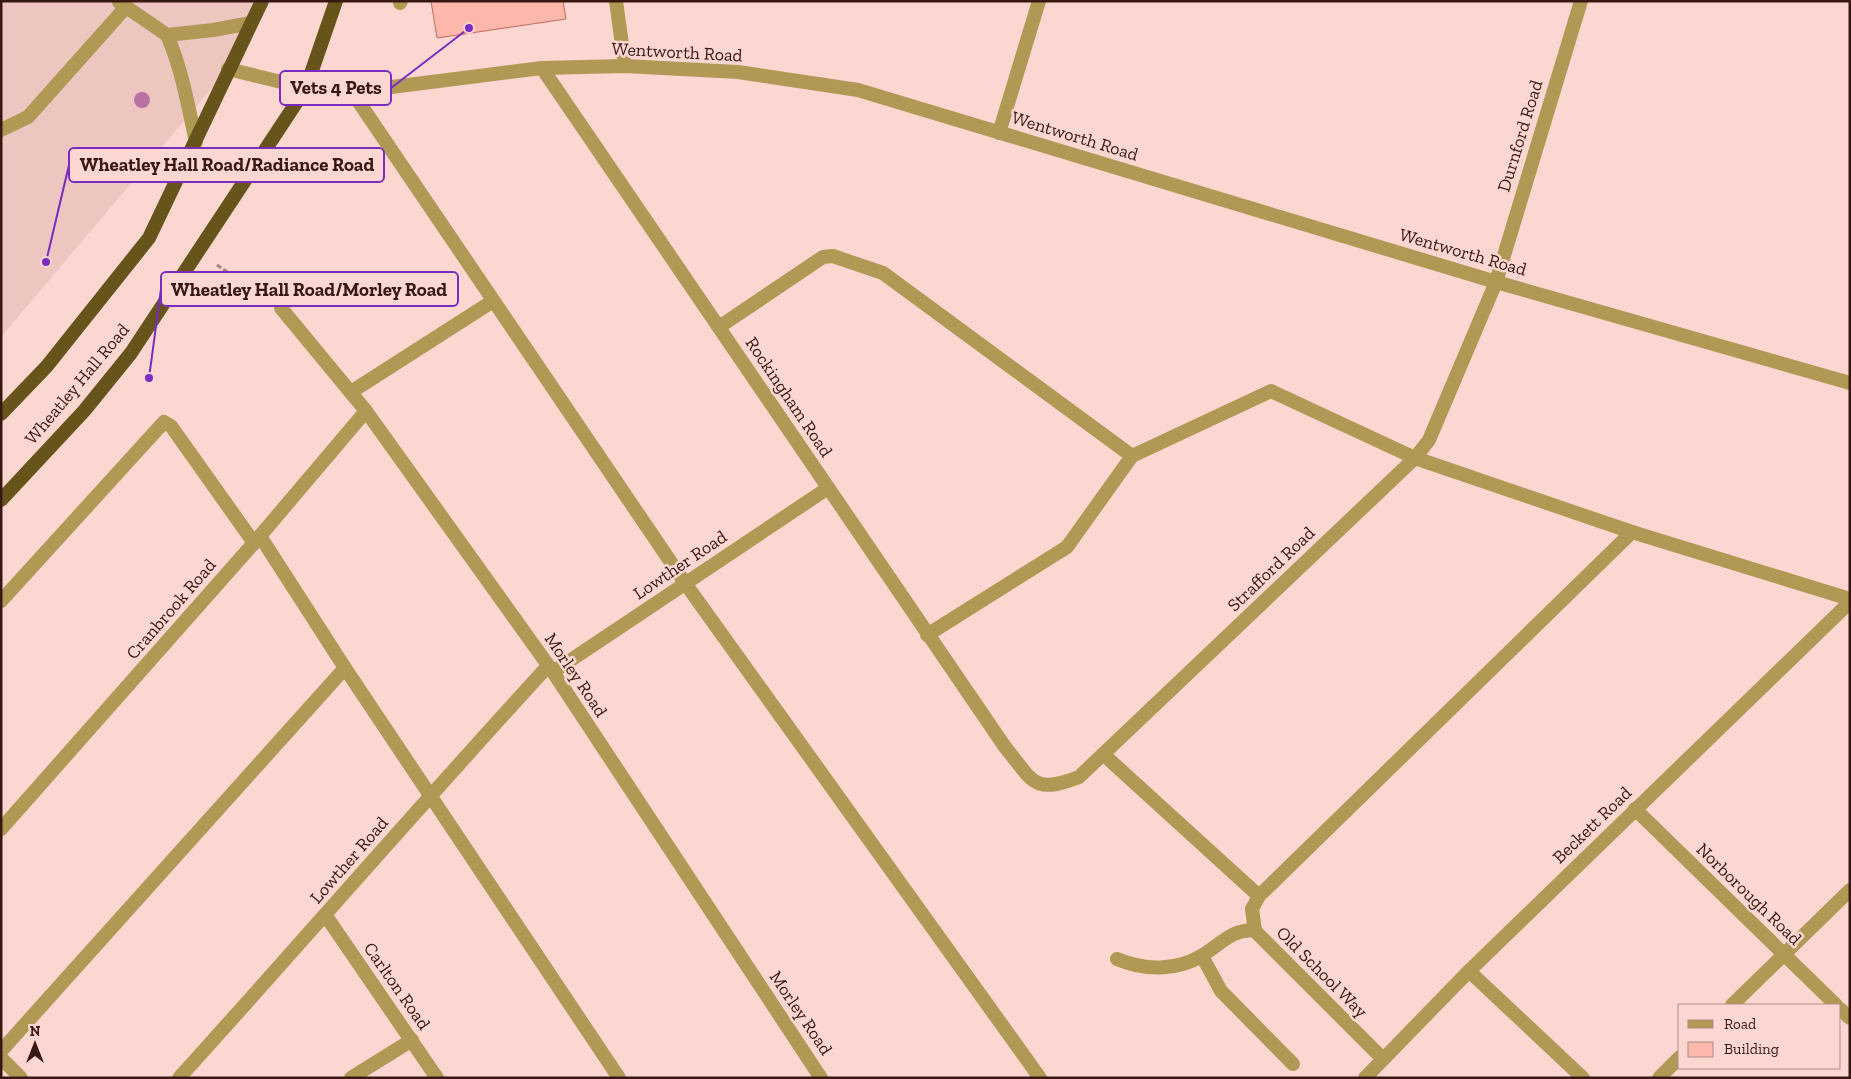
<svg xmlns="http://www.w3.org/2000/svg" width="1851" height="1079" viewBox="0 0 1851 1079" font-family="'Zilla Slab',serif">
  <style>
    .built { fill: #edc6bf }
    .building { fill: #feb7ab; stroke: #bd6c5f }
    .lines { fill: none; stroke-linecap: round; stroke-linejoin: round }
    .path { stroke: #a5837d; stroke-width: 3; stroke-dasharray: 5 2.5; stroke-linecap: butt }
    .service { stroke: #b09855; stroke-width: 14 }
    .minor { stroke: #b09855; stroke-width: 14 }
    .trunk { stroke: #66541b; stroke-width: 14 }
    .tree { fill: #b971a3 }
    .labels { text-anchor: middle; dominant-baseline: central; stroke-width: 5; stroke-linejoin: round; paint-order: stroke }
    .street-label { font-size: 18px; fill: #381813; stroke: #fcd7d1 }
    .leader { fill: none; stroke: #7b2cbf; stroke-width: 2 }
    .callout-dot { fill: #7b2cbf; stroke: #fcd7d1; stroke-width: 2 }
    .callout { fill: #fcd7d1; stroke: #7b2cbf; stroke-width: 2 }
    .callout-label { font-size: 19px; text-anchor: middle; font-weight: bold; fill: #381813 }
  </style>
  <rect width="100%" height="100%" fill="#fcd7d1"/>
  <!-- built -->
  <polygon class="built" points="1,1 262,1 228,69 1,337"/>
  <!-- building -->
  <polygon class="building" points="431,1 563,1 566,19 437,38"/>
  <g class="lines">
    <!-- path -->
    <polyline class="path" points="217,265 262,295"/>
    <!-- service -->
    <g class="service">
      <polyline points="616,1 625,66"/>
      <polyline points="400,3 401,1"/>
      <polyline points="352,92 685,583 1040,1078"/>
      <polyline points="999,133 1039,1"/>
      <polyline points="719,327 823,257 833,256 883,273 1132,456"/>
      <polyline points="351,392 493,301"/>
      <polyline points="260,536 345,668 619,1078"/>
      <polyline points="1,601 164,422 171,426 254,543"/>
      <polyline points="927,635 1067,547 1132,456 1271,391 1415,458 1632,532 1850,599"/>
      <polyline points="1103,754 1259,896"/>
      <polyline points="1255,931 1252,909 1259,896 1632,532"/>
      <polyline points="1202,956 1221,991 1293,1064"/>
      <polyline points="1469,971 1583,1078"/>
      <polyline points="1732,1005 1850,890"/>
      <polyline points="1,1051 345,668"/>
      <polyline points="1,1058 21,1078"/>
      <polyline points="351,1078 412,1040"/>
      <polyline points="1659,1078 1680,1057"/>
    </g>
    <!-- minor -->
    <g class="minor">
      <polyline points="119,2 167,35 213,30 251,23"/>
      <path d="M167,35C182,69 188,106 196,142"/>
      <path d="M542,68L1005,747C1033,781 1033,795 1079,777L1415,458L1429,440L1496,282L1581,1"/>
      <polyline points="228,69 306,88 352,92 542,68 625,66 738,72 858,90 1496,282 1850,383"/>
      <polyline points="1,130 28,117 126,7"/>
      <polyline points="281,308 366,411 553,672 821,1078"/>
      <polyline points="553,672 828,488"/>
      <polyline points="1635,809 1836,1005"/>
      <polyline points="1,829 254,543 366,411"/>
      <polyline points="326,916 437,1078"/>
      <path d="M1117,959C1145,971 1177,971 1203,955C1219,945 1235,927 1255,931L1383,1059"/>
      <polyline points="1840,1009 1850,1018"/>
      <path d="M179,1078C303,941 423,802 548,666"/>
      <polyline points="1365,1078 1469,971 1850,602"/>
    </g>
    <!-- trunk -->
    <g class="trunk">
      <polyline points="1,414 47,366 149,238 262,1"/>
      <polyline points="1,500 84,411 131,353 306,88 336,1"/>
    </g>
  </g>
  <!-- trees -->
  <circle class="tree" cx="142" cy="100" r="8"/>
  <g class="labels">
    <!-- street labels -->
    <g class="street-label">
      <text transform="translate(677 52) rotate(3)">Wentworth Road</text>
      <text transform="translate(1075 136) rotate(17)">Wentworth Road</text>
      <text transform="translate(1520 136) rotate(-73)">Durnford Road</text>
      <text transform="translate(1463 252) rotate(16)">Wentworth Road</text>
      <text transform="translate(77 384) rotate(-50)">Wheatley Hall Road</text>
      <text transform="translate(789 397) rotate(56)">Rockingham Road</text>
      <text transform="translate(680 565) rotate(-34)">Lowther Road</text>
      <text transform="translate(1271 569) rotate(-44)">Strafford Road</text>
      <text transform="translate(171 609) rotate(-49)">Cranbrook Road</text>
      <text transform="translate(576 675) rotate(56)">Morley Road</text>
      <text transform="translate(1592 825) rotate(-44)">Beckett Road</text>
      <text transform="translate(349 860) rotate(-49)">Lowther Road</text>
      <text transform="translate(1749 894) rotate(44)">Norborough Road</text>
      <text transform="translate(1322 972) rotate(45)">Old School Way</text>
      <text transform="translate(397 986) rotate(55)">Carlton Road</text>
      <text transform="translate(801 1013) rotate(56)">Morley Road</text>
    </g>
  </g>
  <!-- callouts -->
  <path class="leader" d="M469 28L391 88M46 262L69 165M149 378L161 289"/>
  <g class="callout-dot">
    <circle cx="469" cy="28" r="5"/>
    <circle cx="46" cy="262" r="5"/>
    <circle cx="149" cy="378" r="5"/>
  </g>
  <g class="callout">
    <rect x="280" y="71" width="111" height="34" rx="5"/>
    <rect x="69" y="148" width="315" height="34" rx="5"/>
    <rect x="161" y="272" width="297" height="34" rx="5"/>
  </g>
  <g class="callout-label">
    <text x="336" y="94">Vets 4 Pets</text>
    <text x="227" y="171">Wheatley Hall Road/Radiance Road</text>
    <text x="309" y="296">Wheatley Hall Road/Morley Road</text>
  </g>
  <!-- border -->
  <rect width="1851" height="1079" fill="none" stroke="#381813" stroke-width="5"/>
  <!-- legend -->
  <rect x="1678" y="1004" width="162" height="65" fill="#fcd7d1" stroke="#ae8b85"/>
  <rect x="1688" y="1020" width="25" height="8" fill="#b09855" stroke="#ae8b85"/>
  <text x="1724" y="1029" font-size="15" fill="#381813">Road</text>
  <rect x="1688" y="1042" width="25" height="15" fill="#feb7ab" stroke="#ae8b85"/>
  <text x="1724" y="1054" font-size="15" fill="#381813">Building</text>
  <!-- north arrow -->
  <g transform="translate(35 1044)" stroke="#fcd7d1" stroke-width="4" paint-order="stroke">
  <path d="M0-4L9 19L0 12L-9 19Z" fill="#381813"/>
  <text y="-8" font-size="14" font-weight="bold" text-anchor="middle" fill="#381813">N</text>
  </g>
</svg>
